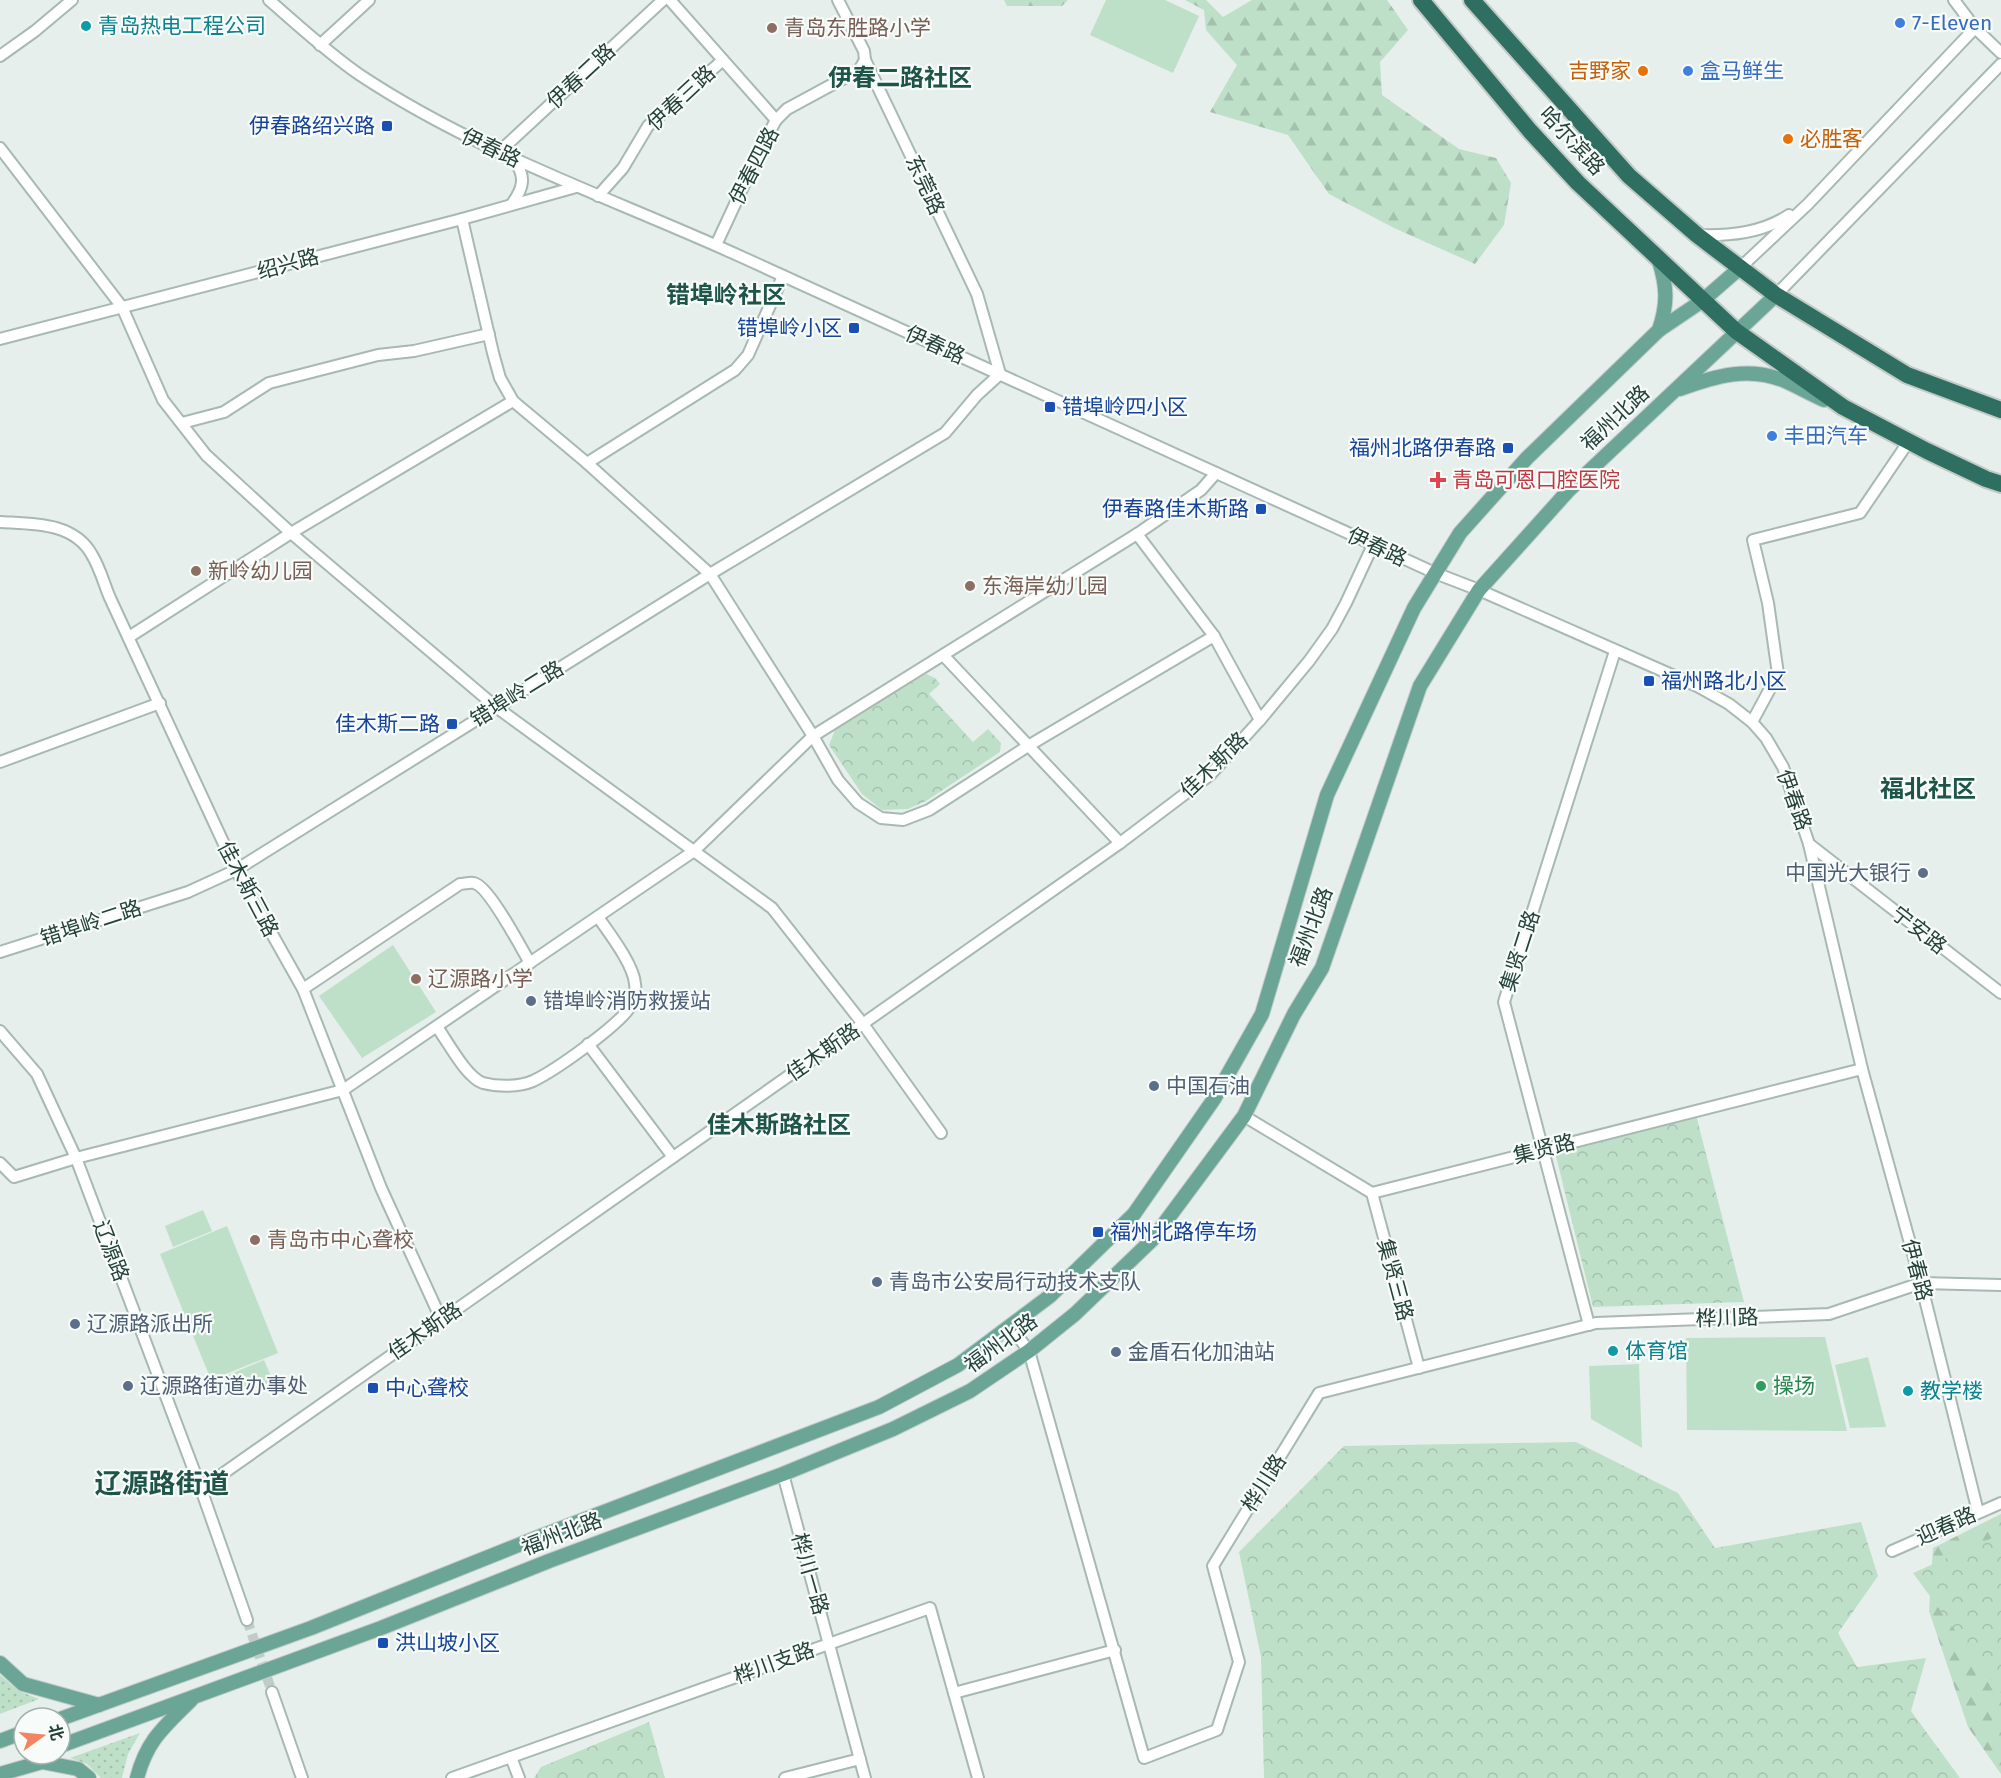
<svg xmlns="http://www.w3.org/2000/svg" width="2001" height="1778" viewBox="0 0 2001 1778" font-family="'Fira Sans','Noto Sans SC',sans-serif">
  <style>
    .grass { fill: url(#grass-dots) }
    .forest { fill: url(#forest-firs) }
    .park { fill: url(#park-crowns) }
    .pitch { fill: #bfe0c8 }
    .lines { fill: none; stroke-linecap: round; stroke-linejoin: round }
    .minor-tunnel { stroke: #bfccc8; stroke-width: 10; stroke-dasharray: 10 5; stroke-linecap: butt }
    .minor-casing { stroke: #a8b8b2; stroke-width: 14 }
    .major-casing { stroke: #c2cac8; stroke-width: 16 }
    .highway-casing { stroke: #c2cac8; stroke-width: 20 }
    .minor { stroke: #fff; stroke-width: 10 }
    .major { stroke: #6aa596; stroke-width: 14 }
    .highway { stroke: #2f6f62; stroke-width: 16 }
    .shop-dot { fill: #3f7fe0; stroke: #f7fbf9; stroke-width: 2 }
    .culture-dot { fill: #0f9aa8; stroke: #f7fbf9; stroke-width: 2 }
    .education-dot { fill: #8d6e63; stroke: #f7fbf9; stroke-width: 2 }
    .food-dot { fill: #e8710a; stroke: #f7fbf9; stroke-width: 2 }
    .transit-dot { fill: #1a4fb4; stroke: #f7fbf9; stroke-width: 2 }
    .health-dot { fill: #e0444e; stroke: #f7fbf9; stroke-width: 2 }
    .service-dot { fill: #5c6f8a; stroke: #f7fbf9; stroke-width: 2 }
    .leisure-dot { fill: #2e9e5b; stroke: #f7fbf9; stroke-width: 2 }
    .labels { text-anchor: middle; dominant-baseline: central; stroke-width: 4.5; stroke-linejoin: round; paint-order: stroke }
    .shop-label { font-size: 21px; fill: #366cbe; stroke: #f7fbf9; text-anchor: start }
    .culture-label { font-size: 21px; fill: #0d838f; stroke: #f7fbf9; text-anchor: start }
    .education-label { font-size: 21px; fill: #785e54; stroke: #f7fbf9; text-anchor: start }
    .food-label { font-size: 21px; fill: #c56008; stroke: #f7fbf9; text-anchor: end }
    .street-label { font-size: 21px; fill: #24423a; stroke: #f7fbf9 }
    .transit-label { font-size: 21px; fill: #164399; stroke: #f7fbf9; text-anchor: end }
    .health-label { font-size: 21px; fill: #be3a42; stroke: #f7fbf9; text-anchor: start }
    .service-label { font-size: 21px; fill: #4e5e75; stroke: #f7fbf9; text-anchor: start }
    .leisure-label { font-size: 21px; fill: #27864d; stroke: #f7fbf9; text-anchor: start }
    .quarter-label { font-size: 24px; font-weight: bold; fill: #1f5548; stroke: #f7fbf9 }
    .district-label { font-size: 27px; font-weight: bold; fill: #1f5548; stroke: #f7fbf9 }
  </style>
  <defs>
    <pattern id="grass-dots" width="8" height="8" patternUnits="userSpaceOnUse" patternTransform="scale(1.5)"><rect width="8" height="8" fill="#bfe0c8"/><path d="M2 2h.1M6 6h.1" fill="none" stroke="#a4c1ad" stroke-width="1.8" stroke-linecap="round"/></pattern>
    <pattern id="forest-firs" width="22" height="20" patternUnits="userSpaceOnUse" patternTransform="scale(1.5)"><rect width="22" height="20" fill="#bfe0c8"/><path d="M5 1l3.5 6h-7zM16 11l3.5 6h-7z" fill="#a4c1ad"/></pattern>
    <pattern id="park-crowns" width="20" height="18" patternUnits="userSpaceOnUse" patternTransform="scale(1.5)"><rect width="20" height="18" fill="#bfe0c8"/><path d="M2 6a3 3 0 1 1 6 0M12 15a3 3 0 1 1 6 0" fill="none" stroke="#a4c1ad"/></pattern>
  </defs>
  <rect width="100%" height="100%" fill="#e6efeb"/>
  <!-- grass -->
  <g class="grass">
    <polygon points="0,1675 19,1691 39,1699 0,1714"/>
    <polygon points="140,1733 128,1754 122,1778 101,1778 87,1764 70,1758"/>
  </g>
  <!-- forest -->
  <g class="forest">
    <polygon points="1004,0 1068,0 1062,6 1007,6"/>
    <polygon points="1185,0 1206,0 1223,17 1252,0 1387,0 1408,30 1380,62 1382,95 1459,149 1496,158 1511,183 1504,225 1475,264 1394,228 1329,194 1288,135 1210,112 1237,65 1206,30 1204,10"/>
    <polygon points="2001,1514 2001,1774 1968,1727 1929,1611 1933,1548"/>
  </g>
  <!-- park -->
  <g class="park">
    <polygon points="926,674 935,678 940,684 929,694 973,742 988,729 1001,743 1000,752 926,801 908,809 882,810 862,794 829,745 835,730"/>
    <polygon points="1696,1115 1744,1302 1593,1307 1555,1152"/>
    <polygon points="1576,1442 1678,1493 1715,1548 1861,1522 1878,1576 1838,1633 1857,1667 1926,1658 1911,1711 1960,1778 1264,1778 1261,1657 1239,1552 1344,1446"/>
    <polygon points="2001,1534 2001,1693 1913,1573"/>
    <polygon points="649,1722 665,1778 534,1778 541,1767"/>
  </g>
  <!-- pitch -->
  <g class="pitch">
    <polygon points="1106,0 1165,0 1199,16 1173,73 1090,35"/>
    <polygon points="393,945 436,1012 362,1058 319,996"/>
    <polygon points="203,1210 212,1231 173,1247 165,1226"/>
    <polygon points="227,1226 278,1353 211,1380 160,1254"/>
    <polygon points="1825,1337 1847,1431 1687,1430 1686,1338"/>
    <polygon points="1868,1357 1886,1427 1850,1428 1835,1365"/>
    <polygon points="264,1360 273,1381 234,1397 226,1376"/>
    <polygon points="1639,1364 1642,1448 1591,1419 1589,1366"/>
  </g>
  <g class="lines">
    <!-- minor-tunnel -->
    <polyline class="minor-tunnel" points="247,1620 272,1692"/>
    <!-- minor casing -->
    <g class="minor-casing">
      <g id="minor">
        <path d="M269,0C299,26 328,53 360,75C479,154 615,199 744,258C974,363 1205,467 1435,573L1479,590L1697,686L1729,704L1752,722L1766,738L1783,767L1809,844L1862,1069L1921,1283L1978,1512"/>
        <polyline points="670,0 776,120"/>
        <polyline points="838,0 864,51 865,60 977,294 1000,374"/>
        <polyline points="1954,0 1975,28 2001,53"/>
        <polyline points="320,45 369,0"/>
        <polyline points="0,56 35,31 72,0"/>
        <polyline points="0,148 122,307 163,400 206,455 291,533 496,707 772,908 863,1024 941,1133"/>
        <polyline points="499,152 663,0"/>
        <polyline points="598,196 623,168 648,126 723,60"/>
        <path d="M512,204C524,187 526,177 514,159"/>
        <polyline points="462,219 493,353 500,378 513,401 587,463 710,574 813,736 838,780 858,803 881,818 903,820 929,810 1028,746 1214,636"/>
        <path d="M1698,235C1730,236 1762,233 1789,215"/>
        <polyline points="716,245 761,148 776,120 787,109 859,70 865,60"/>
        <polyline points="1741,267 1808,204 1975,28"/>
        <polyline points="1776,295 2001,64"/>
        <polyline points="0,339 462,219 576,187"/>
        <polyline points="182,423 224,412 269,383 378,355 414,351 489,334"/>
        <polyline points="587,463 735,370 748,355 783,276"/>
        <path d="M0,522C33,524 74,522 92,555C100,568 104,584 110,598L236,870L303,989L381,1188L441,1319"/>
        <polyline points="1137,534 1214,636 1260,720"/>
        <polyline points="129,637 291,533 513,401"/>
        <polyline points="944,656 1120,843"/>
        <polyline points="1752,722 1778,674 1768,603 1753,540 1860,513 1909,441"/>
        <polyline points="0,762 160,703"/>
        <polyline points="1809,844 2001,993"/>
        <polyline points="0,952 188,892 236,870 710,574 945,433 977,395 1000,374"/>
        <path d="M303,989L460,884C464,884 470,882 474,883C489,886 521,948 530,963"/>
        <path d="M437,1027C448,1042 466,1077 483,1083C498,1087 519,1087 533,1081C554,1071 625,1022 633,1002C635,998 636,989 635,984C634,965 609,933 598,917"/>
        <polyline points="0,1031 37,1074 76,1158 201,1489 247,1620"/>
        <polyline points="588,1044 673,1157"/>
        <polyline points="1244,1116 1372,1193 1862,1069"/>
        <polyline points="0,1163 14,1177 76,1158 343,1090 694,851 813,736 1137,534 1201,490 1216,473"/>
        <polyline points="1372,1193 1419,1368"/>
        <polyline points="1589,1325 1504,1002 1615,651"/>
        <polyline points="1010,1326 1029,1351 1144,1758 1217,1730 1239,1662 1213,1566 1319,1393 1596,1323 1829,1314 1921,1283 2001,1285"/>
        <polyline points="783,1474 865,1778"/>
        <polyline points="201,1489 1120,843 1210,775 1260,720 1309,661 1332,629 1346,603 1373,545"/>
        <polyline points="1892,1551 2001,1503"/>
        <polyline points="272,1692 302,1778"/>
        <polyline points="954,1693 1115,1650"/>
        <polyline points="511,1757 519,1778"/>
        <polyline points="452,1778 930,1608 978,1778"/>
        <polyline points="785,1778 860,1759"/>
      </g>
    </g>
    <!-- major casing -->
    <g class="major-casing">
      <g id="major">
        <path d="M1659,261C1667,287 1668,303 1659,330"/>
        <path d="M1680,389C1715,376 1749,366 1785,381C1798,387 1811,394 1824,400"/>
        <polyline points="0,1663 23,1684 99,1705"/>
        <polyline points="60,1719 311,1628 541,1536 879,1407 958,1365 1050,1296 1134,1214 1214,1099 1262,1014 1327,795 1414,608 1460,533 1527,458 1659,330 1702,301 1741,267"/>
        <polyline points="0,1741 24,1732"/>
        <polyline points="60,1746 381,1628 549,1561 783,1474 893,1429 970,1391 1029,1351 1075,1314 1152,1240 1244,1116 1294,1014 1322,968 1420,686 1479,590 1568,491 1776,295"/>
        <polyline points="0,1774 42,1762 78,1769 89,1778"/>
        <path d="M137,1778C147,1740 164,1727 191,1700"/>
      </g>
    </g>
    <!-- highway casing -->
    <g class="highway-casing">
      <g id="highway">
        <polyline points="1421,0 1530,131 1578,183 1736,331 1843,407 1927,451 1986,479 2001,484"/>
        <polyline points="1472,0 1629,176 1697,235 1776,295 1907,375 2001,410"/>
      </g>
    </g>
    <!-- minor -->
    <use href="#minor" class="minor"/>
    <!-- major -->
    <use href="#major" class="major"/>
    <!-- highway -->
    <use href="#highway" class="highway"/>
  </g>
  <!-- markers -->
  <g class="shop-dot">
    <circle cx="1900" cy="23" r="6"/>
    <circle cx="1688" cy="71" r="6"/>
    <circle cx="1772" cy="436" r="6"/>
  </g>
  <g class="culture-dot">
    <circle cx="86" cy="26" r="6"/>
    <circle cx="1613" cy="1351" r="6"/>
    <circle cx="1908" cy="1391" r="6"/>
  </g>
  <g class="education-dot">
    <circle cx="772" cy="28" r="6"/>
    <circle cx="196" cy="571" r="6"/>
    <circle cx="970" cy="586" r="6"/>
    <circle cx="416" cy="979" r="6"/>
    <circle cx="255" cy="1240" r="6"/>
  </g>
  <g class="food-dot">
    <circle cx="1643" cy="71" r="6"/>
    <circle cx="1788" cy="139" r="6"/>
  </g>
  <g class="transit-dot">
    <rect x="381" y="120" width="12" height="12" rx="3"/>
    <rect x="848" y="322" width="12" height="12" rx="3"/>
    <rect x="1044" y="401" width="12" height="12" rx="3"/>
    <rect x="1502" y="442" width="12" height="12" rx="3"/>
    <rect x="1255" y="503" width="12" height="12" rx="3"/>
    <rect x="1643" y="675" width="12" height="12" rx="3"/>
    <rect x="446" y="718" width="12" height="12" rx="3"/>
    <rect x="1092" y="1226" width="12" height="12" rx="3"/>
    <rect x="367" y="1382" width="12" height="12" rx="3"/>
    <rect x="377" y="1637" width="12" height="12" rx="3"/>
  </g>
  <path class="health-dot" d="M1435 471h6v6h6v6h-6v6h-6v-6h-6v-6h6z"/>
  <g class="service-dot">
    <circle cx="1923" cy="873" r="6"/>
    <circle cx="531" cy="1001" r="6"/>
    <circle cx="1154" cy="1086" r="6"/>
    <circle cx="877" cy="1282" r="6"/>
    <circle cx="75" cy="1324" r="6"/>
    <circle cx="1116" cy="1352" r="6"/>
    <circle cx="128" cy="1386" r="6"/>
  </g>
  <circle class="leisure-dot" cx="1761" cy="1386" r="6"/>
  <g class="labels">
    <!-- shop labels -->
    <g class="shop-label">
      <text x="1912" y="23">7-Eleven</text>
      <text x="1700" y="71">盒马鲜生</text>
      <text x="1784" y="436">丰田汽车</text>
    </g>
    <!-- culture labels -->
    <g class="culture-label">
      <text x="98" y="26">青岛热电工程公司</text>
      <text x="1625" y="1351">体育馆</text>
      <text x="1920" y="1391">教学楼</text>
    </g>
    <!-- education labels -->
    <g class="education-label">
      <text x="784" y="28">青岛东胜路小学</text>
      <text x="208" y="571">新岭幼儿园</text>
      <text x="982" y="586">东海岸幼儿园</text>
      <text x="428" y="979">辽源路小学</text>
      <text x="267" y="1240">青岛市中心聋校</text>
    </g>
    <!-- food labels -->
    <g class="food-label">
      <text x="1631" y="71">吉野家</text>
      <text x="1800" y="139" text-anchor="start">必胜客</text>
    </g>
    <!-- street labels -->
    <g class="street-label">
      <text transform="translate(581 76) rotate(-43)">伊春二路</text>
      <text transform="translate(681 98) rotate(-43)">伊春三路</text>
      <text transform="translate(1572 141) rotate(47)">哈尔滨路</text>
      <text transform="translate(491 148) rotate(25)">伊春路</text>
      <text transform="translate(754 166) rotate(-63)">伊春四路</text>
      <text transform="translate(925 185) rotate(65)">东莞路</text>
      <text transform="translate(288 264) rotate(-15)">绍兴路</text>
      <text transform="translate(935 345) rotate(24)">伊春路</text>
      <text transform="translate(1615 418) rotate(-43)">福州北路</text>
      <text transform="translate(1377 547) rotate(25)">伊春路</text>
      <text transform="translate(517 694) rotate(-32)">错埠岭二路</text>
      <text transform="translate(1214 765) rotate(-44)">佳木斯路</text>
      <text transform="translate(1794 800) rotate(70)">伊春路</text>
      <text transform="translate(248 889) rotate(62)">佳木斯三路</text>
      <text transform="translate(91 923) rotate(-18)">错埠岭二路</text>
      <text transform="translate(1311 927) rotate(-69)">福州北路</text>
      <text transform="translate(1919 930) rotate(38)">宁安路</text>
      <text transform="translate(1520 951) rotate(-72)">集贤二路</text>
      <text transform="translate(823 1052) rotate(-35)">佳木斯路</text>
      <text transform="translate(1544 1149) rotate(-14)">集贤路</text>
      <text transform="translate(111 1251) rotate(69)">辽源路</text>
      <text transform="translate(1917 1270) rotate(75)">伊春路</text>
      <text transform="translate(1395 1280) rotate(75)">集贤三路</text>
      <text transform="translate(1727 1318) rotate(-2)">桦川路</text>
      <text transform="translate(425 1331) rotate(-35)">佳木斯路</text>
      <text transform="translate(1001 1343) rotate(-36)">福州北路</text>
      <text transform="translate(1264 1483) rotate(-58)">桦川路</text>
      <text transform="translate(1946 1526) rotate(-24)">迎春路</text>
      <text transform="translate(562 1534) rotate(-21)">福州北路</text>
      <text transform="translate(810 1574) rotate(74)">桦川一路</text>
      <text transform="translate(774 1663) rotate(-20)">桦川支路</text>
    </g>
    <!-- transit labels -->
    <g class="transit-label">
      <text x="375" y="126">伊春路绍兴路</text>
      <text x="842" y="328">错埠岭小区</text>
      <text x="1062" y="407" text-anchor="start">错埠岭四小区</text>
      <text x="1496" y="448">福州北路伊春路</text>
      <text x="1249" y="509">伊春路佳木斯路</text>
      <text x="1661" y="681" text-anchor="start">福州路北小区</text>
      <text x="440" y="724">佳木斯二路</text>
      <text x="1110" y="1232" text-anchor="start">福州北路停车场</text>
      <text x="385" y="1388" text-anchor="start">中心聋校</text>
      <text x="395" y="1643" text-anchor="start">洪山坡小区</text>
    </g>
    <!-- health labels -->
    <g class="health-label">
      <text x="1452" y="480">青岛可恩口腔医院</text>
    </g>
    <!-- service labels -->
    <g class="service-label">
      <text x="1911" y="873" text-anchor="end">中国光大银行</text>
      <text x="543" y="1001">错埠岭消防救援站</text>
      <text x="1166" y="1086">中国石油</text>
      <text x="889" y="1282">青岛市公安局行动技术支队</text>
      <text x="87" y="1324">辽源路派出所</text>
      <text x="1128" y="1352">金盾石化加油站</text>
      <text x="140" y="1386">辽源路街道办事处</text>
    </g>
    <!-- leisure labels -->
    <g class="leisure-label">
      <text x="1773" y="1386">操场</text>
    </g>
    <!-- quarter labels -->
    <g class="quarter-label">
      <text x="900" y="78">伊春二路社区</text>
      <text x="726" y="295">错埠岭社区</text>
      <text x="1928" y="789">福北社区</text>
      <text x="779" y="1125">佳木斯路社区</text>
    </g>
    <!-- district labels -->
    <g class="district-label">
      <text x="162" y="1484">辽源路街道</text>
    </g>
  </g>
  <!-- north arrow -->
  <g transform="translate(42 1736) rotate(75)"><circle r="28" fill="#f7fbf9" stroke="#a3b1ad" stroke-width="1.5"/>
  <path d="M0-4.5L10 22L0 15L-10 22Z" fill="#f4845f"/>
  <text y="-9" font-size="16" font-weight="bold" text-anchor="middle" fill="#24423a">北</text>
  </g>
</svg>
